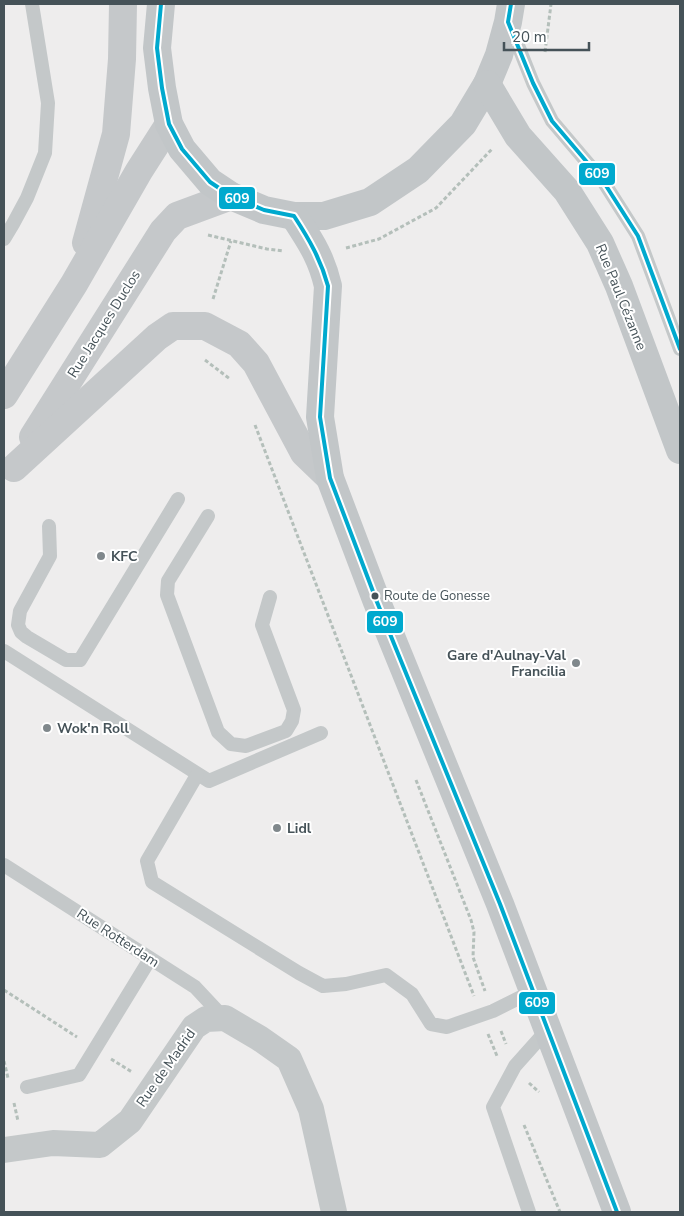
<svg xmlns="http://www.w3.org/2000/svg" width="684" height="1216" viewBox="0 0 684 1216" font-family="'Nunito Sans',sans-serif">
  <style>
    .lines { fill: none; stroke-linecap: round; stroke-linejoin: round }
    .path { stroke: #b4bfba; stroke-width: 3; stroke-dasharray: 4 2.5; stroke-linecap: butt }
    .service { stroke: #c4c8c9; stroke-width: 14 }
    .minor { stroke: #c4c8c9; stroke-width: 26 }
    .secondary { stroke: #c5c8ca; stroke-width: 28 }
    .primary { stroke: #c2c6c8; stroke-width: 28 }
    .bus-1-casing { stroke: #fff; stroke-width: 8 }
    .bus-1 { stroke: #00a9ce; stroke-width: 4 }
    .poi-dot { fill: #80888c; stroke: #fff; stroke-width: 2 }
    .bus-dot { fill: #455258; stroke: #fff; stroke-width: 2 }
    .labels { text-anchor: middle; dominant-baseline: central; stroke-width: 4; stroke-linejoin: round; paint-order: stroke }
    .bus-label { font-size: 13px; fill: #455258; stroke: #fff; text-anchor: start }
    .street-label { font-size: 14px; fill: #455258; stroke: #fff }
    .poi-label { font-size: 14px; font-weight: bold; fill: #455258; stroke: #fff; text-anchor: start }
    .line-badge { stroke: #fff; stroke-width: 2 }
    .badge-label { font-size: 14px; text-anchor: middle; font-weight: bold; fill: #fff }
  </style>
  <rect width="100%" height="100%" fill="#eeeded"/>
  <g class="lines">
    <!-- path -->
    <g class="path">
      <polyline points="545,52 551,4"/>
      <polyline points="208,235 267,249 283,251"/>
      <polyline points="346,248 379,239 436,208 492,149"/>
      <polyline points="213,299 231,241"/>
      <polyline points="205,360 230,379"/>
      <polyline points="255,425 474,996"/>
      <polyline points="416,780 471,920 474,932 473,957 485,991"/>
      <polyline points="4,990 77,1037"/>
      <polyline points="501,1031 506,1044"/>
      <polyline points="488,1034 497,1056"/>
      <polyline points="111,1059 132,1072"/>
      <polyline points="4,1061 8,1078"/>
      <polyline points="529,1083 539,1092"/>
      <polyline points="14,1103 18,1121"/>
      <polyline points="524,1125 560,1212"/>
    </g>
    <!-- service -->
    <g class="service">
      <polyline points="510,25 533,83 552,121 603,181 638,236 680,349"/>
      <polyline points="4,239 13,224 27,198 45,153 48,103 32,4"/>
      <polyline points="208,516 168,581 167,595 218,732 231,744 246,746 286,731 292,721 294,710 262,625 270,597"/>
      <polyline points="49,526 50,556 20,611 18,625 21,632 27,637 66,660 80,660 178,499"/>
      <polyline points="4,651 209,781 321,733"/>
      <polyline points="197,775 147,861 152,882 299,973 323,986 346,984 386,975 412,994 431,1024 447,1027 493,1011 533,991"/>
      <polyline points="4,865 195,987 224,1018"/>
      <polyline points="27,1087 79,1075 150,959"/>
      <polyline points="529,1212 493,1107 515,1066 548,1029"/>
    </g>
    <!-- minor -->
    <polyline class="minor" points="4,1150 53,1143 100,1145 130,1121 194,1027 206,1019 225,1018 259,1038 289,1059 311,1109 334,1212"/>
    <!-- secondary -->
    <g class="secondary">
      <polyline points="86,243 116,134 122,59 123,4"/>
      <polyline points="4,395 74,284 139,171 169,124"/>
      <polyline points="33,437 163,231 177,216 231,196"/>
      <polyline points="14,468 157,337 173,326 205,326 239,344 256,363 304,453 330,478"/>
    </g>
    <!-- primary -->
    <g class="primary">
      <polyline points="161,4 157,48 162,88 169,124 182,149 210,182 231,196 264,210 294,216 324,216 370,202 418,170 463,124 487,84 499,55 508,22 511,4"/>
      <polyline points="487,84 518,136 567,191 600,243 619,286 680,450"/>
      <path d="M294,216C310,241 321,256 328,286L320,417L330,478L377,602L500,904L617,1212"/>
    </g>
    <!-- bus-1 casing -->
    <g class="bus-1-casing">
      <g id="bus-1">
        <path d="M161,4L157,48L162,88L169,124L182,149L210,182L231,196L264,210L294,216C309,239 321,260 328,286L320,417L330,478L377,602L500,904L617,1212"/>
        <polyline points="511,4 508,22 533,83 552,121 603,181 638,236 680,349"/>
      </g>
    </g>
    <!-- bus-1 -->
    <use href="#bus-1" class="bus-1"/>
  </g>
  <!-- markers -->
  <g class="poi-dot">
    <circle cx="101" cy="556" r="5"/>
    <circle cx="576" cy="663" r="5"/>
    <circle cx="47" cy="728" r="5"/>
    <circle cx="277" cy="828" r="5"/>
  </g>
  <circle class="bus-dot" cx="375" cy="596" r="4.5"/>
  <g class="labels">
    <!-- bus labels -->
    <g class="bus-label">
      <text x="384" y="596">Route de Gonesse</text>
    </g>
    <!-- street labels -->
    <g class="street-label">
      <text transform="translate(621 297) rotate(68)">Rue Paul Cézanne</text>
      <text transform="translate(104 324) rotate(-58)">Rue Jacques Duclos</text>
      <text transform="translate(118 938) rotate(33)">Rue Rotterdam</text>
      <text transform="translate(166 1068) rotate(-55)">Rue de Madrid</text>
    </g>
    <!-- poi labels -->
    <g class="poi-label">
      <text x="111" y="556">KFC</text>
      <text x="566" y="655" text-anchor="end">Gare d'Aulnay-Val<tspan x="566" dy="16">Francilia</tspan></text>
      <text x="57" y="728">Wok'n Roll</text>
      <text x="287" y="828">Lidl</text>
    </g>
  </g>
  <g class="line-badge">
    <rect x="578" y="162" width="38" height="24" rx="5" fill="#00a9ce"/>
    <rect x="218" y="186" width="38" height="24" rx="5" fill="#00a9ce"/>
    <rect x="366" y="610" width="38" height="24" rx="5" fill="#00a9ce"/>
    <rect x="518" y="991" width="38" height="24" rx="5" fill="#00a9ce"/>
  </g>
  <g class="badge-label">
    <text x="597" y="178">609</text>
    <text x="237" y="203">609</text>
    <text x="385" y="626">609</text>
    <text x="537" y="1007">609</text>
  </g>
  <!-- border -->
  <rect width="684" height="1216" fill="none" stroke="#455258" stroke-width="10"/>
  <!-- scale -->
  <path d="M504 42v8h85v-8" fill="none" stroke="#455258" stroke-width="2.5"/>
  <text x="512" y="42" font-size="15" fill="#455258" stroke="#ffffff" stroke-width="4" paint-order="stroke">20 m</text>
</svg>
